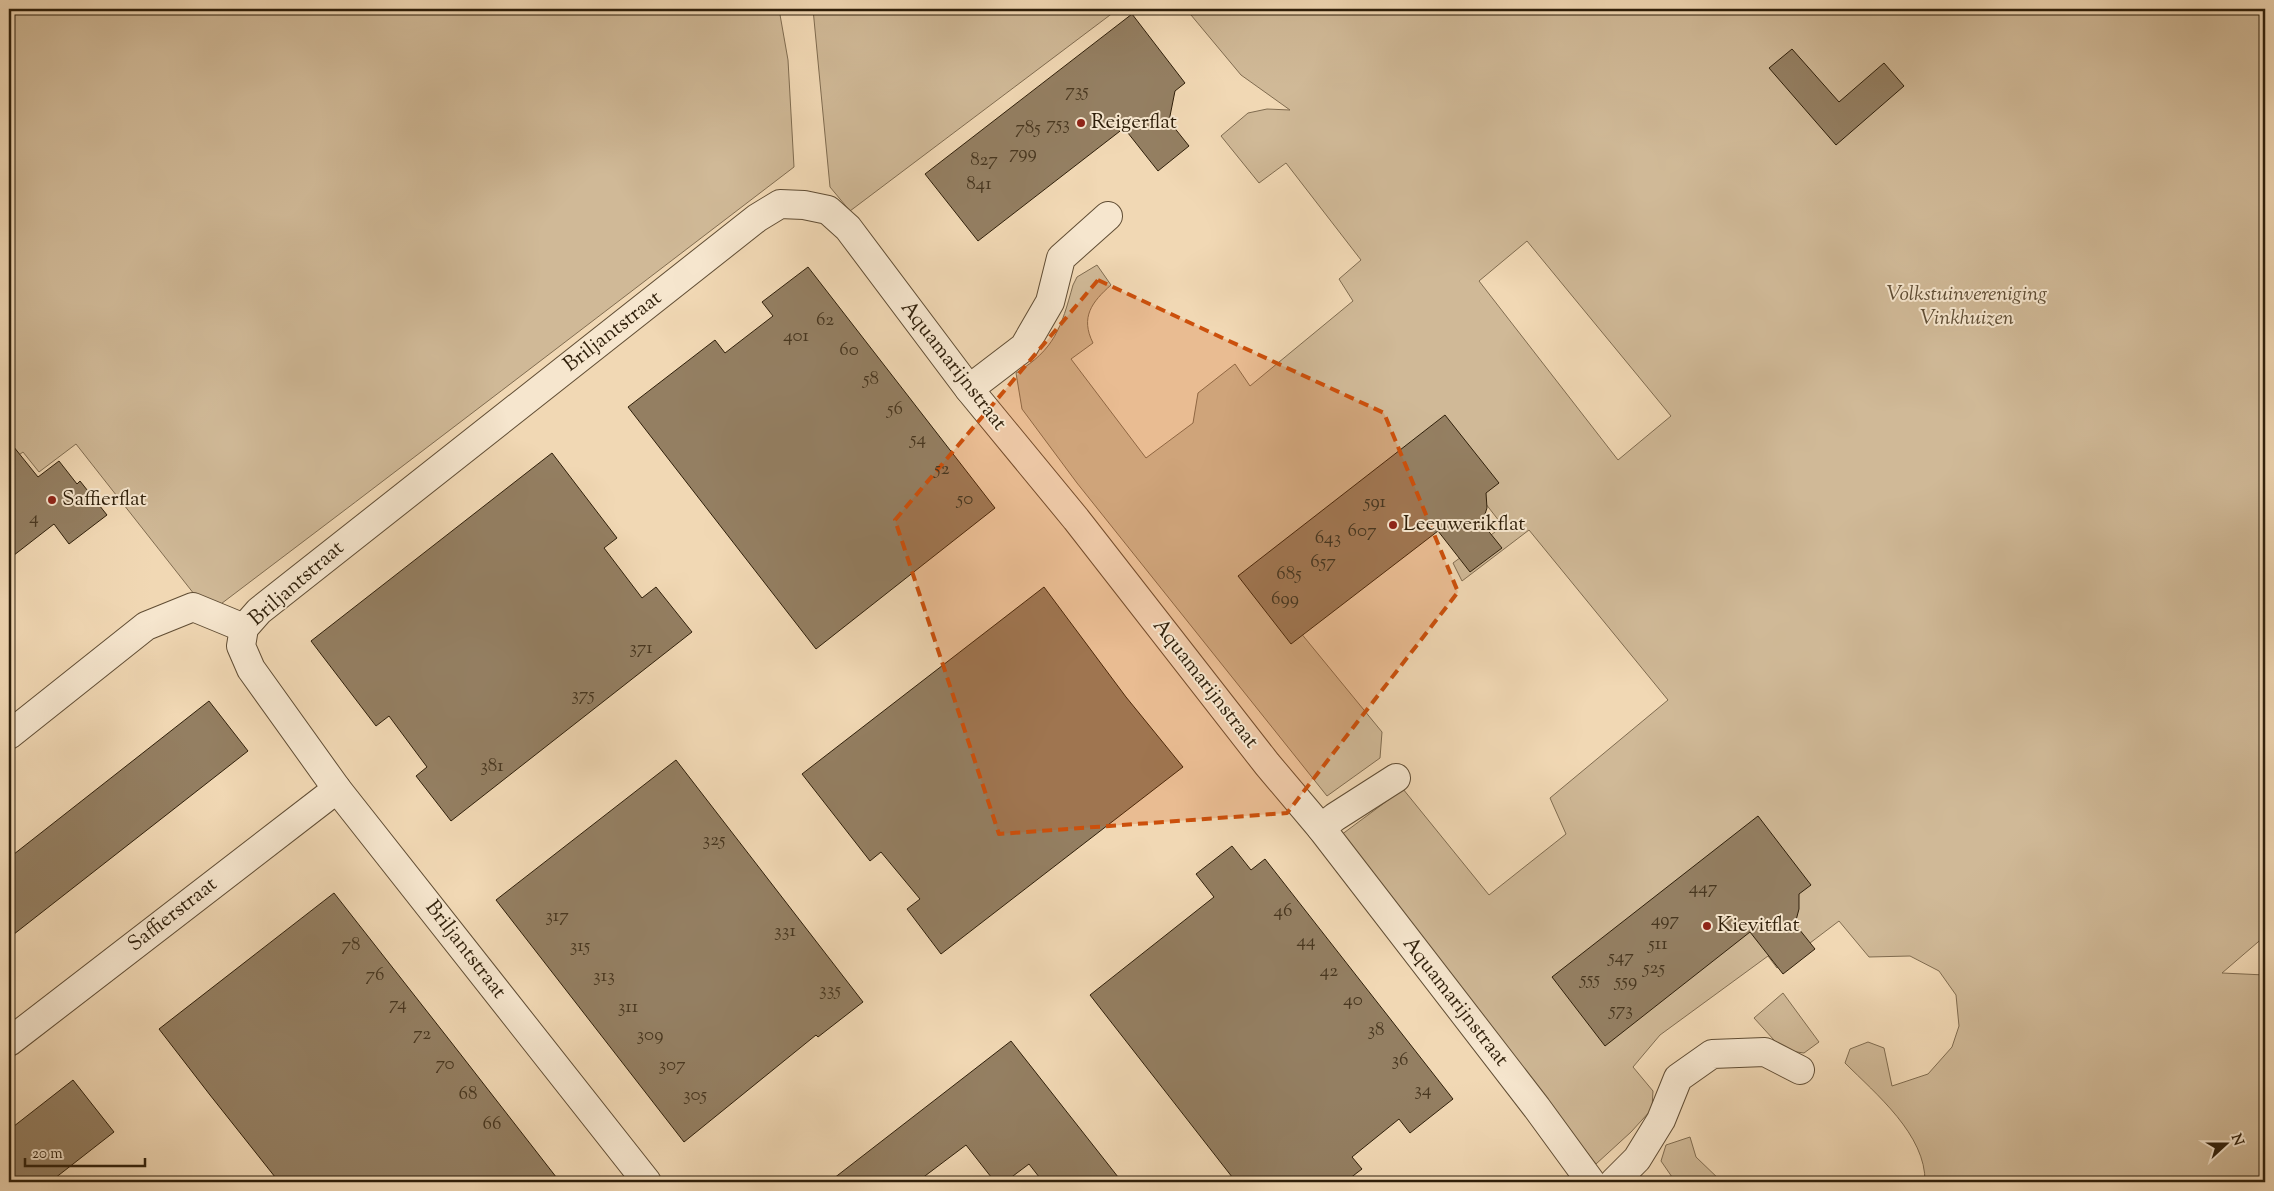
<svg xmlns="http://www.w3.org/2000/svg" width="2274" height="1191" viewBox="0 0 2274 1191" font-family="'Sorts Mill Goudy',serif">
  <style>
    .green { fill: #d0b997; stroke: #806c50; fill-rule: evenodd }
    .building { fill: #947f62; stroke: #2f1f0a }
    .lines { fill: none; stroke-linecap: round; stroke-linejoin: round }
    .minor-casing { stroke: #604d34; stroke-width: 30 }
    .minor { stroke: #f6e6ce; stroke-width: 28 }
    .marked { fill: #cc500c; fill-opacity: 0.2; stroke: #cc500c; stroke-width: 4; stroke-dasharray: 10 6; stroke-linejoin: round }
    .poi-dot { fill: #8f2418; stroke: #f6e6ce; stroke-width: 2 }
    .labels { text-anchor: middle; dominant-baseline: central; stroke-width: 4; stroke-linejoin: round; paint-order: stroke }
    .number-label { font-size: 19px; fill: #483720 }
    .poi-label { font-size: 21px; fill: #2f1f0a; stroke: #f6e6ce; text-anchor: start }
    .park-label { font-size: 21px; font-style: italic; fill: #5f4d34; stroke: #f6e6ce }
    .street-label { font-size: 21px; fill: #2f1f0a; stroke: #f6e6ce }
  </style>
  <rect width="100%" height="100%" fill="#f1d8b4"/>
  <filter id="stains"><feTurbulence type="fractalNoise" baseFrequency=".004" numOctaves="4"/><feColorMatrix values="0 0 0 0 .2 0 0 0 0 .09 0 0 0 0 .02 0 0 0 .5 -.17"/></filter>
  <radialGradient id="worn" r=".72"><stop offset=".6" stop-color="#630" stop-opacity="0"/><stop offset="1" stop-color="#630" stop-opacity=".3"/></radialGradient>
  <!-- green -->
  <g class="green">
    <path d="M9,9H779L788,60L794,167C599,316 405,465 209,613L76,444L39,472L23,452L9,462Z"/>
    <polygon points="813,9 1118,9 850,211 830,187"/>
    <path d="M1186,9H2265V936L2222,973L2265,975V1182H1925C1926,1135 1876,1094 1845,1063L1850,1049L1868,1042L1884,1048L1892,1086L1928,1074L1952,1047L1959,1026L1956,995L1939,971L1910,956L1869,957L1839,921L1777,968L1768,956L1660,1035L1633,1067L1653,1091L1652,1109L1631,1132L1596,1164L1341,835L1403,789L1489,895L1566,834L1550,798L1668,700L1529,530L1462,581L1453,563L1503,526L1475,490L1300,632L1382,732L1380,758L1327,796L1077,483L1022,409L1016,373C1055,349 1061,328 1073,285L1077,277L1097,265L1111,285C1092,302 1080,317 1093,343L1071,359L1146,458L1193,423L1198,393L1235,364L1250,386L1353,301L1339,279L1361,260L1286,163L1259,183L1221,136L1248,113L1267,109L1290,110L1241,75ZM1527,241L1671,416L1618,460L1479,281Z"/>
    <polygon points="1783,993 1819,1042 1804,1053 1783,1050 1754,1018"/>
    <polygon points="1690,1137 1696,1157 1722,1182 1666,1182 1672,1177 1661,1161 1666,1145"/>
  </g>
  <!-- building -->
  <g class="building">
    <polygon points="1132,14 1185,83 1175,91 1169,121 1189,146 1158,171 1124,128 978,241 925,174"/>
    <polygon points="1792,49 1839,102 1884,63 1904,86 1836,145 1769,68"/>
    <polygon points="808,267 995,508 816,649 628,407 715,340 725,353 773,316 762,302"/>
    <polygon points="1445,415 1499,483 1486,493 1487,508 1482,523 1502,548 1470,572 1438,531 1291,644 1238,576"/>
    <polygon points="9,441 38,477 59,461 77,484 80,481 107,515 69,544 54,524 9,559"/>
    <polygon points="552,453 617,538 604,548 642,598 656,587 692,632 451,821 416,776 427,767 389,716 376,726 311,641"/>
    <polygon points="1044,587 1126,697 1183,767 941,954 907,909 920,899 881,852 870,861 802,774"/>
    <polygon points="209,701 248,751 9,938 9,858"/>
    <polygon points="676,760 863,1002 818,1037 816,1035 684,1142 496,900"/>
    <polygon points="1758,816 1811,885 1799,894 1799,909 1795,924 1815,949 1783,974 1750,932 1605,1046 1552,977"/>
    <polygon points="1232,846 1251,870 1265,859 1453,1099 1410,1133 1399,1119 1352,1157 1362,1169 1345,1182 1236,1182 1090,995 1214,897 1196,874"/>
    <polygon points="334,893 451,1042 560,1182 279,1182 210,1095 159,1029"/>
    <polygon points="1011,1041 1122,1182 1043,1182 1029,1164 1005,1182 995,1182 966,1145 917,1182 829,1182"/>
    <polygon points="73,1080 114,1132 50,1182 9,1182 9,1130"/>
  </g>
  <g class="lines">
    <!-- minor casing -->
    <g class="minor-casing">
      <g id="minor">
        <polyline points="969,389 1024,347 1050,302 1061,258 1108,216"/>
        <polyline points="9,735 146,626 193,607 244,628"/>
        <polyline points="1321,828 1335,817 1396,778"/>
        <polyline points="9,1042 337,789"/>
        <polyline points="647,1182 337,789 251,669 241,646 244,628 259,611 757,218 780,204 804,205 828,210 848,228 969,389 1076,519 1267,764 1321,828 1537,1108 1591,1182"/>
        <polyline points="1614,1182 1637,1159 1661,1120 1678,1078 1712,1054 1765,1052 1800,1070"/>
      </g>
    </g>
    <!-- minor -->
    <use href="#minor" class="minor"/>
  </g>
  <!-- marked area -->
  <path class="marked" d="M1098,280L1384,413L1458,592L1287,813L999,834L895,520Z"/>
  <!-- markers -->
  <g class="poi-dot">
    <circle cx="1081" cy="123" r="5"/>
    <circle cx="52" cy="500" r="5"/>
    <circle cx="1393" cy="525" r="5"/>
    <circle cx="1707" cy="926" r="5"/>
  </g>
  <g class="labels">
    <!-- number labels -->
    <g class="number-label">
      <text x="1077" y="91">735</text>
      <text x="1058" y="124">753</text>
      <text x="1028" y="128">785</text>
      <text x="1023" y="153">799</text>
      <text x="984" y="160">827</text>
      <text x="979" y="184">841</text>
      <text x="825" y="320">62</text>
      <text x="796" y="336">401</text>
      <text x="849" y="350">60</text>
      <text x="871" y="379">58</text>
      <text x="895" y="409">56</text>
      <text x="918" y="439">54</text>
      <text x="942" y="469">52</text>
      <text x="965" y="499">50</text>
      <text x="1375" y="502">591</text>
      <text x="34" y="518">4</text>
      <text x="1362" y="531">607</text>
      <text x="1328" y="538">643</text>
      <text x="1323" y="562">657</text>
      <text x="1289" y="574">685</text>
      <text x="1285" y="599">699</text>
      <text x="641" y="648">371</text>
      <text x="583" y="695">375</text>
      <text x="492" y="766">381</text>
      <text x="714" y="840">325</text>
      <text x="1703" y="888">447</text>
      <text x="1283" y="911">46</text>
      <text x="557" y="916">317</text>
      <text x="1665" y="920">497</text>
      <text x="785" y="931">331</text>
      <text x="1306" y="941">44</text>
      <text x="1658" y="944">511</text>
      <text x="351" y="945">78</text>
      <text x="580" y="946">315</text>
      <text x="1621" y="957">547</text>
      <text x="1654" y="968">525</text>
      <text x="1329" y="971">42</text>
      <text x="375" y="975">76</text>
      <text x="604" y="976">313</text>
      <text x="1590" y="979">555</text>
      <text x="1626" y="981">559</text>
      <text x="830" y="990">335</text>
      <text x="1353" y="1000">40</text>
      <text x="398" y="1004">74</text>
      <text x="628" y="1007">311</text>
      <text x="1621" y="1010">573</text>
      <text x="1376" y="1030">38</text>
      <text x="422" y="1034">72</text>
      <text x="650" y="1035">309</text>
      <text x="1400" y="1060">36</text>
      <text x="445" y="1064">70</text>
      <text x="672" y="1065">307</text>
      <text x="1423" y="1090">34</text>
      <text x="468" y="1094">68</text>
      <text x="695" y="1095">305</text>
      <text x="492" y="1124">66</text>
    </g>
    <!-- poi labels -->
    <g class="poi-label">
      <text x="1091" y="123">Reigerflat</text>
      <text x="62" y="500">Saffierflat</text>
      <text x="1403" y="525">Leeuwerikflat</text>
      <text x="1717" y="926">Kievitflat</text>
    </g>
    <!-- park labels -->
    <g class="park-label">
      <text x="1967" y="295">Volkstuinvereniging<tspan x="1967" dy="24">Vinkhuizen</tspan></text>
    </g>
    <!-- street labels -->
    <g class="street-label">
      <text transform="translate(613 332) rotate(-38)">Briljantstraat</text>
      <text transform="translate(953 366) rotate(52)">Aquamarijnstraat</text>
      <text transform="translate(297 584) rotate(-41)">Briljantstraat</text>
      <text transform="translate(1205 684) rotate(52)">Aquamarijnstraat</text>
      <text transform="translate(173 915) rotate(-38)">Saffierstraat</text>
      <text transform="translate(465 950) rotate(52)">Briljantstraat</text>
      <text transform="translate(1455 1002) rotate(52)">Aquamarijnstraat</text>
    </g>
  </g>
  <!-- margin -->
  <rect width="2274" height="1191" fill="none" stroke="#f1d8b4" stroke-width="30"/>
  <rect x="10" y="10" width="2254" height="1171" fill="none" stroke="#2f1f0a" stroke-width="2.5"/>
  <rect x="15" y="15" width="2244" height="1161" fill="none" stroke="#2f1f0a"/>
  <!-- north arrow -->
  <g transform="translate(2226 1144) rotate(69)" stroke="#f6e6ce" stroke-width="4" paint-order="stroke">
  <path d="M0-4L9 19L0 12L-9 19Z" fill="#2f1f0a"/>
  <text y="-8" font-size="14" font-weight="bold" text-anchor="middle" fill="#2f1f0a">N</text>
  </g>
  <!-- scale -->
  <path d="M25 1158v8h120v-8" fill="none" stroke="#2f1f0a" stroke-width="2.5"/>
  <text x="32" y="1158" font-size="15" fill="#2f1f0a" stroke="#f6e6ce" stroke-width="4" paint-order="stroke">20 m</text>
  <rect width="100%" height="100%" filter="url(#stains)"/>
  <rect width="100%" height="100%" fill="url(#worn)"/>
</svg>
